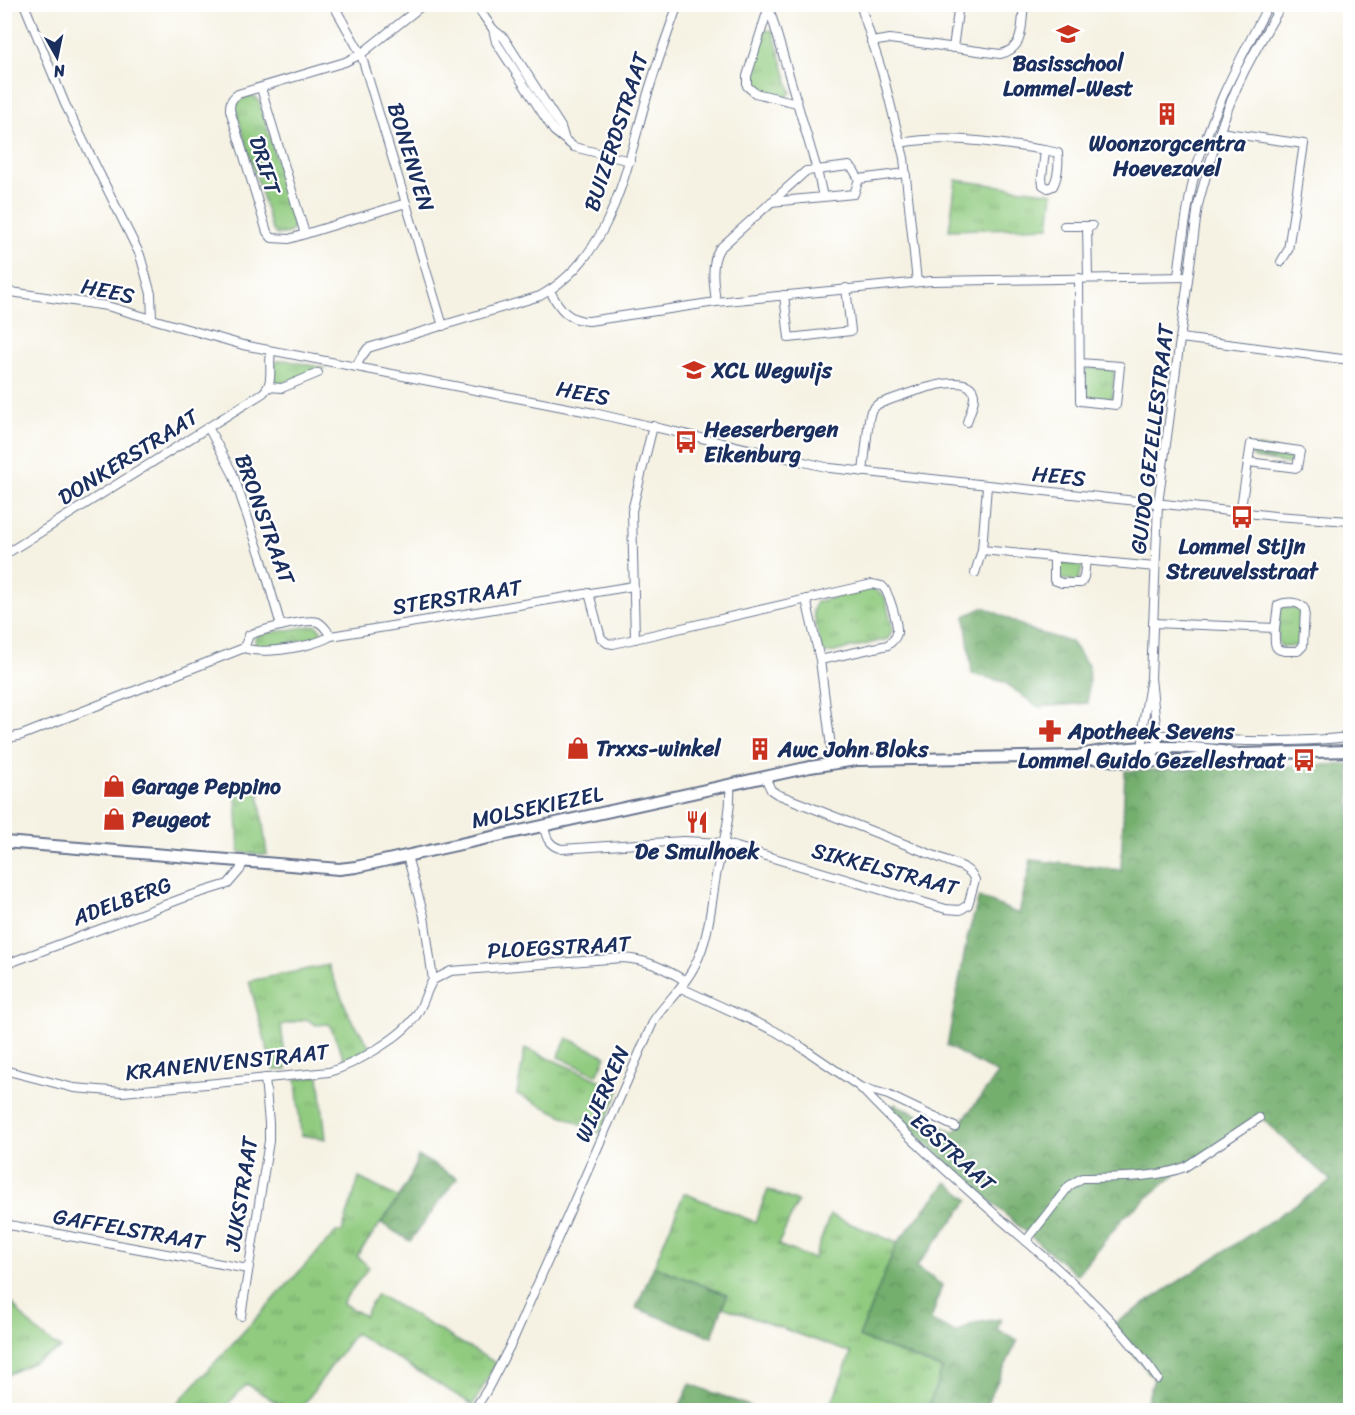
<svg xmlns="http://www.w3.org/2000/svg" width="1355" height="1415" viewBox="0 0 1355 1415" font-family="Sriracha,sans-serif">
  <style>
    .grass { fill: url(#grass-tufts); stroke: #567d6e; stroke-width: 1.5 }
    .forest { fill: url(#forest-crowns); stroke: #486f66; stroke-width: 1.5 }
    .green { fill: #90cb7f; stroke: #567d6e; stroke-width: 1.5 }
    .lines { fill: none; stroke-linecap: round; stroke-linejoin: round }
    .minor-casing { stroke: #67738d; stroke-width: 10 }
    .secondary-casing { stroke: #67738d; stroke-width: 14 }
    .minor { stroke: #fff; stroke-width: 8 }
    .secondary { stroke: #fff; stroke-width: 10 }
    .labels { text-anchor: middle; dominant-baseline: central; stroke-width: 4.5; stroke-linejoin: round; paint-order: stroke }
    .poi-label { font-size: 22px; font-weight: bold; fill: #1b2f5e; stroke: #fff; text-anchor: start }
    .street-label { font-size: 22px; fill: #1b2f5e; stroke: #fff }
  </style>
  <defs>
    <pattern id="grass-tufts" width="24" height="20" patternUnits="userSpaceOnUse" patternTransform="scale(1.5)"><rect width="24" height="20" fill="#90cb7f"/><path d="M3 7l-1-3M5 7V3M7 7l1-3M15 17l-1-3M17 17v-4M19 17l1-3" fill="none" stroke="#75a56b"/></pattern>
    <pattern id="forest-crowns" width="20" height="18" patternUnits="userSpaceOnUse" patternTransform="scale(1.5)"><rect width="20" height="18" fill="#74af6e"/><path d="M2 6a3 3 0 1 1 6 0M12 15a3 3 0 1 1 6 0" fill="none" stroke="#5e8f5e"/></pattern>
  </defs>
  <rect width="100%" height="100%" fill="#fff"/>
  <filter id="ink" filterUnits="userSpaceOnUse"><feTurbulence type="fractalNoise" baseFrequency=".0167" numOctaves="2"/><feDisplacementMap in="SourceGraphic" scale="12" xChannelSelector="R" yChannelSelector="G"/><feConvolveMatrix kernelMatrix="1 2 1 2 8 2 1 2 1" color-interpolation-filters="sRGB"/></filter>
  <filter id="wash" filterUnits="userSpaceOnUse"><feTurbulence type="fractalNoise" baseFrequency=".008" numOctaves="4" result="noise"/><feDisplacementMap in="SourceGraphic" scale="24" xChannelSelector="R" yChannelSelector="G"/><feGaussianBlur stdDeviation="1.35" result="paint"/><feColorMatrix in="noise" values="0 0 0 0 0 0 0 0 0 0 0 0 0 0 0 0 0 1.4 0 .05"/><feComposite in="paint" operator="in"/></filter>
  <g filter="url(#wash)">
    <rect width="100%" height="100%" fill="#f5f2e3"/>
    <!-- grass -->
    <g class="grass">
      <polygon points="771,30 773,31 791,92 787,97 757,91 749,83 764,31"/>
      <path d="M248,96L256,97L260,103L294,222L293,229L289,233L276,235L272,229L236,111C237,102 240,99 248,96Z"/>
      <polygon points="956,180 1053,193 1049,227 949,230"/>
      <polygon points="285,360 324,368 279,386 274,385 274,365 278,361"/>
      <path d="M1087,367L1111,369L1114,371L1113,397C1105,402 1091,401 1084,395V372Z"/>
      <polygon points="1257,447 1291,453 1295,459 1289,464 1255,458 1252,456 1253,449"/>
      <polygon points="1062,561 1079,563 1082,569 1078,581 1058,579 1057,564"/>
      <polygon points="872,588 885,597 893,629 888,639 830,653 825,653 821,649 813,611 816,602"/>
      <polygon points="1282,607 1299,608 1301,610 1300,643 1298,646 1281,646 1278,642 1279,610"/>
      <polygon points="316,625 321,630 321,634 315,638 263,648 255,645 255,637 258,635"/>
      <polygon points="259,792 259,793 267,855 239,852 236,795"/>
      <polygon points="328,965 350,1017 371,1048 346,1062 329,1024 316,1025 306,1019 281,1025 287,1070 273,1070 249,981"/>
      <polygon points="525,1048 620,1089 600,1133 517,1094"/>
      <polygon points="319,1076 326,1139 301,1135 296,1079"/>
      <polygon points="359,1178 399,1198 357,1256 369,1267 342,1303 364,1316 377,1294 496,1363 473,1405 355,1333 300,1410 288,1410 247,1384 222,1410 171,1410 336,1232 342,1232"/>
      <polygon points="768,1190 798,1202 778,1245 814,1259 830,1215 897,1243 859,1337 942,1369 927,1410 829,1410 851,1353 723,1307 727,1295 654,1266 684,1193 755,1222"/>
      <path d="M5,1291C18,1314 38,1335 61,1349L5,1376Z"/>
    </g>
    <!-- forest -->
    <g class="forest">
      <polygon points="984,607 1036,632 1071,642 1089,667 1088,703 1038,707 1004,682 972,674 965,616"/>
      <polygon points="1350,764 1350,1410 1144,1410 1154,1379 1111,1326 1331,1181 1260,1117 1176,1174 1124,1217 1077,1275 1023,1230 889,1111 895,1104 954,1132 998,1074 947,1046 967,939 979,897 1019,914 1031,860 1121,870 1125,771"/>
      <path d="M418,1156L457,1178L410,1241L381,1223C396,1202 411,1181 418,1156Z"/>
      <polygon points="947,1182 969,1200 916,1267 942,1285 931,1321 956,1333 974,1323 1001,1319 997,1330 1018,1340 985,1407 990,1410 927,1410 942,1369 859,1337 897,1243"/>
      <polygon points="654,1266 727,1295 712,1337 636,1308"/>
      <polygon points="690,1384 760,1410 678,1410"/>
    </g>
    <!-- green -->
    <polygon class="green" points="567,1038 606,1056 597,1075 558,1057"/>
  </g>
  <g filter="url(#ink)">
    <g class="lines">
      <!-- minor casing -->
      <g class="minor-casing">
        <g id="minor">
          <polyline points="24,4 65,104 140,255 151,294 152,319"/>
          <polyline points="333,4 361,54 443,326"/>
          <polyline points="475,4 493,29 504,38 561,127 564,137"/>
          <polyline points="860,4 883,75 904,158 917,282"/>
          <polyline points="769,6 747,76 747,86 755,93 797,103"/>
          <polyline points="493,29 496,42 554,131 574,147 630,161"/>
          <path d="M871,42L890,39L1000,54C1025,49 1021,26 1024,4"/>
          <polyline points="953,48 959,4"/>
          <polyline points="261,88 305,234"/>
          <polyline points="1220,132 1304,144 1288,250 1281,262"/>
          <path d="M900,143C949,134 997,143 1045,150L1042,178L1043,185L1048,188L1053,186C1058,177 1059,163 1058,153L1045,150"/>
          <polyline points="859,179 906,173"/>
          <polyline points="771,202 854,194 859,179 853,169 849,166 817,170 823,197"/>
          <path d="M406,203L289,239L272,238L267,232L230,110C230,102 231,99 238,94L345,62L361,54L424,4"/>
          <polyline points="1064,226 1092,226"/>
          <polyline points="1087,226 1088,278"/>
          <path d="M1178,276C1182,244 1186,212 1193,181C1208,118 1239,61 1269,4"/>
          <polyline points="1079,278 1080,401 1116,405 1120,366 1080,363"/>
          <polyline points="4,291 107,306 243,345 594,413 830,468 1275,516 1350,521"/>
          <path d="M550,291C559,308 568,321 589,321L716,302L931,281L1188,277"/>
          <polyline points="784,295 789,338 851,331 846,288"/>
          <path d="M716,302C714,285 710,265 719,249L806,171L817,170L768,4"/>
          <polyline points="1181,338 1342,359 1350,357"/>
          <path d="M356,367L360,359L368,348L540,296C612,256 625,172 646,100C655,68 667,36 678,4"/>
          <polyline points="269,387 282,388 318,373"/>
          <polyline points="208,427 233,474 261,557 281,626"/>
          <path d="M863,472L869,419L871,411L878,404C895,399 963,369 973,391C977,399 969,414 967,422"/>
          <polyline points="1240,513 1251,444 1300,451 1297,468 1248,462"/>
          <polyline points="982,550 1155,567"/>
          <path d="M4,555L263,393C275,382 268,366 271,351"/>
          <polyline points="1054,557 1054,580 1062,583 1081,583 1084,577 1086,560"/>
          <polyline points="975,573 982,550 987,486"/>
          <path d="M589,593L601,638L607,643L613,644L872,584C873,584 881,586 882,586C889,591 898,624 897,633C896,639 892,641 888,645L820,660"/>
          <polyline points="806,599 820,660 833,763"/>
          <path d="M1153,623L1275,628C1274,652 1275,651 1298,651L1303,646L1305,610C1301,601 1286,601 1278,605L1275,628"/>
          <polyline points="331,636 633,586"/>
          <polyline points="635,639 632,511 653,426"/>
          <path d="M1151,678L1158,745L1151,761L1143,749V724L1151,678L1158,504L1198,205C1210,160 1223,115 1243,74C1255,50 1269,27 1282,4"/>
          <path d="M1143,732C1156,733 1167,736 1179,737C1236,742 1295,743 1350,737"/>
          <path d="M4,739L22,735L244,648C264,655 312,647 331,636C327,631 324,625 318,622C308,618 261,630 249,635L244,648"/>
          <path d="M544,826C546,838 549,846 562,849L683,841L723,843L946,909L960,910L968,905L975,880L971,873L963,867L777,794L771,790L765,777"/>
          <polyline points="4,965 186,897 228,884 240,870 243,862"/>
          <path d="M433,980L451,971L622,958C645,959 664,968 684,980"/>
          <polyline points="681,988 775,1031 803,1048 860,1087 888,1095 955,1127"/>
          <path d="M4,1070L74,1088L123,1092L329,1072C354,1065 404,1036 417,1014C424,1003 426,991 433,980L424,916L407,856"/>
          <path d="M860,1087C905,1135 954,1178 1004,1222C1059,1269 1116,1318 1158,1379"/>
          <polyline points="4,1224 248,1269"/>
          <path d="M1026,1241L1069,1186L1082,1178C1116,1177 1153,1179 1185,1167L1259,1118"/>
          <polyline points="241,1316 269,1141 269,1123 265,1078"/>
          <path d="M474,1410L487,1390L512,1342L654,1020C667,1001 685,986 695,965C709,939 711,905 716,876C722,846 732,815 730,785"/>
        </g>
      </g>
      <!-- secondary casing -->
      <g class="secondary-casing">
        <g id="secondary">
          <path d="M1085,754C1129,745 1184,745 1228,752"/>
          <polyline points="4,842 339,869 356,867 810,767 856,760 1076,756 1125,762 1177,761 1240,754 1350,751"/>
        </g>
      </g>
      <!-- minor -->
      <use href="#minor" class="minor"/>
      <!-- secondary -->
      <use href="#secondary" class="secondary"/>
    </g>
  </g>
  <!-- icons -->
  <defs>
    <g id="school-bare" transform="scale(1.8)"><path d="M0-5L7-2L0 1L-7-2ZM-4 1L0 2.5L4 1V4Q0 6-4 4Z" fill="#c8321e" stroke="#fff" stroke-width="2.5" paint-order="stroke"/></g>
    <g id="building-bare" transform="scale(1.8)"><path d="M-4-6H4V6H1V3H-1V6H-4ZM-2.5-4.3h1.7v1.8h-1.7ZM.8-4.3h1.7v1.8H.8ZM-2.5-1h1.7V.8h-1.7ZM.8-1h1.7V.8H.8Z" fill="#c8321e" stroke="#fff" stroke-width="2.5" paint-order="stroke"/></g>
    <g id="bus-bare" transform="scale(1.8)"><path d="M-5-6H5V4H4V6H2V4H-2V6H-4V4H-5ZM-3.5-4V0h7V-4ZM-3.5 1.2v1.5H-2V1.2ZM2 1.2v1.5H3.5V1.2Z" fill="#c8321e" stroke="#fff" stroke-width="2.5" paint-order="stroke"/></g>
    <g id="pharmacy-bare" transform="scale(1.8)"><path d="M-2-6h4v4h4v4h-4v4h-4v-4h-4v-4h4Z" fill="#c8321e" stroke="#fff" stroke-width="2.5" paint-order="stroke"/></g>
    <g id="shop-bare" transform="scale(1.8)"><path d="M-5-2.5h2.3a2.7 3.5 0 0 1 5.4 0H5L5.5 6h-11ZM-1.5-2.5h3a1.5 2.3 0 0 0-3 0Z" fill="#c8321e" stroke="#fff" stroke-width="2.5" paint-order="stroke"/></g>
    <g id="restaurant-bare" transform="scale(1.8)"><path d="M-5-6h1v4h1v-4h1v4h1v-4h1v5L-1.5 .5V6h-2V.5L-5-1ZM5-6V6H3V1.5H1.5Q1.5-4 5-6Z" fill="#c8321e" stroke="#fff" stroke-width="2.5" paint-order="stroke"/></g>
  </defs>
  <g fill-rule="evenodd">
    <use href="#school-bare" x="1068" y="34"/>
    <use href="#building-bare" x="1167" y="114"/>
    <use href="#school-bare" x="694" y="370"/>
    <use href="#bus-bare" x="686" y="442"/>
    <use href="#bus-bare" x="1242" y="517"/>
    <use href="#pharmacy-bare" x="1050" y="731"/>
    <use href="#shop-bare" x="578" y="748"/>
    <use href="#building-bare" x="760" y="749"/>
    <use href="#bus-bare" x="1304" y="760"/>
    <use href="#shop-bare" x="114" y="786"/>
    <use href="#shop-bare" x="114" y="819"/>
    <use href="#restaurant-bare" x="697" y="822"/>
  </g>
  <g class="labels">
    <!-- poi labels -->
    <g class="poi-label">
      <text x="1068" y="63" text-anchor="middle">Basisschool<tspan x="1068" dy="25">Lommel-West</tspan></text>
      <text x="1167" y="143" text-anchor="middle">Woonzorgcentra<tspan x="1167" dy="25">Hoevezavel</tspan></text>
      <text x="712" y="370">XCL Wegwijs</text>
      <text x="704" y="429">Heeserbergen<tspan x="704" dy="25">Eikenburg</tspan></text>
      <text x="1242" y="546" text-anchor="middle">Lommel Stijn<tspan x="1242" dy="25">Streuvelsstraat</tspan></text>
      <text x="1068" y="731">Apotheek Sevens</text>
      <text x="596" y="748">Trxxs-winkel</text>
      <text x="778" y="749">Awc John Bloks</text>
      <text x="1286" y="760" text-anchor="end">Lommel Guido Gezellestraat</text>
      <text x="132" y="786">Garage Peppino</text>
      <text x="132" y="819">Peugeot</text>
      <text x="697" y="851" text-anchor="middle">De Smulhoek</text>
    </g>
    <!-- street labels -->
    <g class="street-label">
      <text transform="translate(616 132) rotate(-72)">BUIZERDSTRAAT</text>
      <text transform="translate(411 157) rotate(73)">BONENVEN</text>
      <text transform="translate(265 165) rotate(73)">DRIFT</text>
      <text transform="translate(108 291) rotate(12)">HEES</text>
      <text transform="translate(583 393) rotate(11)">HEES</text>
      <text transform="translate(1152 439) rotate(-83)">GUIDO GEZELLESTRAAT</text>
      <text transform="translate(128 457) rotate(-32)">DONKERSTRAAT</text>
      <text transform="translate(1059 476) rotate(6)">HEES</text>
      <text transform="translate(265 519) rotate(70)">BRONSTRAAT</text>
      <text transform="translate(457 597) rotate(-9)">STERSTRAAT</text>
      <text transform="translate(537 807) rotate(-12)">MOLSEKIEZEL</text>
      <text transform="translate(885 869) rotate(15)">SIKKELSTRAAT</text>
      <text transform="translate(122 901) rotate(-20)">ADELBERG</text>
      <text transform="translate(559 947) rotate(-3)">PLOEGSTRAAT</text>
      <text transform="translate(227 1062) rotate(-6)">KRANENVENSTRAAT</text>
      <text transform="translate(602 1094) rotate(-66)">WIJERKEN</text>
      <text transform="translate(953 1152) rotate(42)">EGSTRAAT</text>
      <text transform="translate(241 1194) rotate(-81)">JUKSTRAAT</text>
      <text transform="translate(129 1229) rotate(10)">GAFFELSTRAAT</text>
    </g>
  </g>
  <!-- margin -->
  <rect width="1355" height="1415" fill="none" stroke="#fff" stroke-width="24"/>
  <!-- north arrow -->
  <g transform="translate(57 57) rotate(171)" stroke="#ffffff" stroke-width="4.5" paint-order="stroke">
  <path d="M0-4.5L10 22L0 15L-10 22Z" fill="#1b2f5e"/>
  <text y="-9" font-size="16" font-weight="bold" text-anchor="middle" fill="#1b2f5e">N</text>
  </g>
</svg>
